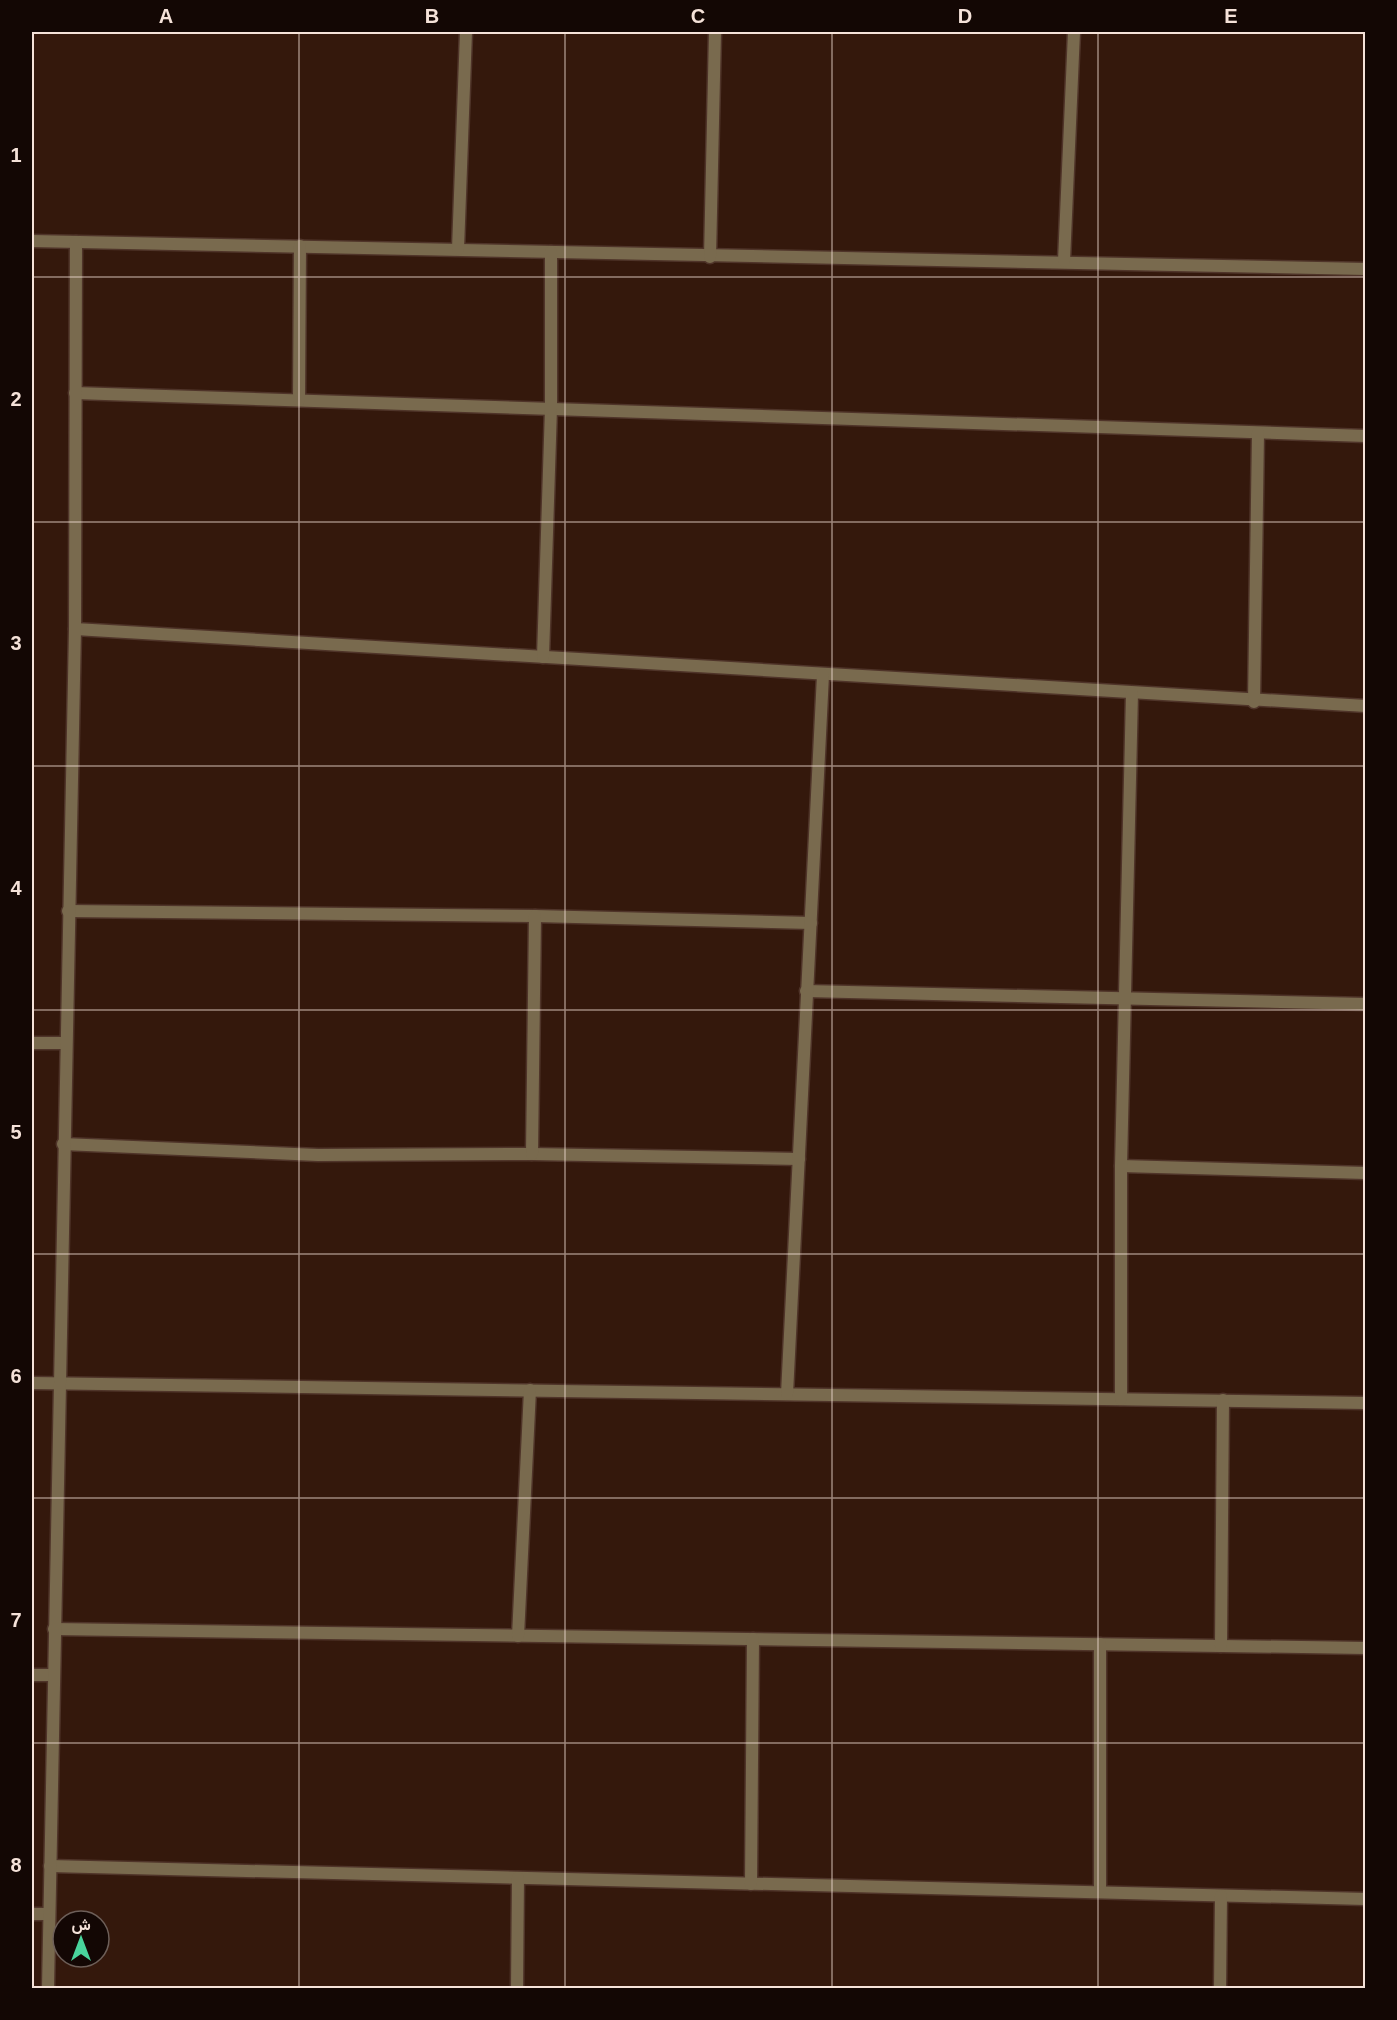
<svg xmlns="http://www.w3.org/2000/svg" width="1397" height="2020" viewBox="0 0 1397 2020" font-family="Helvetica,Vazirmatn,sans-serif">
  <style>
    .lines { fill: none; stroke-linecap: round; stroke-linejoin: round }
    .street-casing { stroke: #4f3429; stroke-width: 15 }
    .street { stroke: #796a4e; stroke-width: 12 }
    .grid { fill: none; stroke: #f5e2d9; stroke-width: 1.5; stroke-opacity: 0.55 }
    .neatline { fill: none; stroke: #f5e2d9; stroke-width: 2 }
    .grid-label { font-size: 20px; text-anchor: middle; font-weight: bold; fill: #f5e2d9 }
  </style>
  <rect width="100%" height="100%" fill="#34180c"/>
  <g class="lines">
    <!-- street casing -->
    <g class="street-casing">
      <g id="street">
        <polyline points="32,241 1366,269"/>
        <polyline points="458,249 466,32"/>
        <polyline points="710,257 715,32"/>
        <polyline points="1064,261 1074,32"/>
        <polyline points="75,393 1366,436"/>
        <polyline points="299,400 300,246"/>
        <polyline points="75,629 1366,706"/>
        <polyline points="543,657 551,408 551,252"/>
        <polyline points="1254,702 1258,433"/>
        <polyline points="68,911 535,916 811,923"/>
        <polyline points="806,991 1366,1004"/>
        <polyline points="32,1043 65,1043"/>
        <polyline points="63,1144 318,1155 532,1154 799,1159"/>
        <polyline points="532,1154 535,916"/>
        <polyline points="1121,1166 1366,1173"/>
        <polyline points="32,1383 1366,1403"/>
        <polyline points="787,1394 823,675"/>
        <polyline points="1121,1399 1121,1166 1132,693"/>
        <polyline points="54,1629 1366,1648"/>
        <polyline points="518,1636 530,1390"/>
        <polyline points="1100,1644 1100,1892"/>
        <polyline points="1221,1646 1223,1400"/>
        <polyline points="32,1675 53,1675"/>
        <polyline points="50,1866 1366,1899"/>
        <polyline points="751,1884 753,1639"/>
        <polyline points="32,1914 49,1914"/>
        <polyline points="48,1988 75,629 76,242"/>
        <polyline points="517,1988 518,1878"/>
        <polyline points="1220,1988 1221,1896"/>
      </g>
    </g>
    <!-- street -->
    <use href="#street" class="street"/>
  </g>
  <!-- grid -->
  <path class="grid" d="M299,32V1988M565,32V1988M832,32V1988M1098,32V1988M32,277H1366M32,522H1366M32,766H1366M32,1010H1366M32,1254H1366M32,1498H1366M32,1743H1366"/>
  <!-- border -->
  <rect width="1397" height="2020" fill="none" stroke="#130704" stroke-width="66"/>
  <!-- north arrow -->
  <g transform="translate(81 1939)"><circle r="28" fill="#130704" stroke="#6d5f59" stroke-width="1.5"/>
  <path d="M0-4.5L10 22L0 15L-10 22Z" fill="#49d49c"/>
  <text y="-9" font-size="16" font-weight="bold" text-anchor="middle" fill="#f5e2d9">ش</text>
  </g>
  <rect x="33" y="33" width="1331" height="1954" class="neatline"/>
  <g class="grid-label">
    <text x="166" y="23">A</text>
    <text x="432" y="23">B</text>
    <text x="698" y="23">C</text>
    <text x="965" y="23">D</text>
    <text x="1231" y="23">E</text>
    <text x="16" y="162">1</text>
    <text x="16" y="406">2</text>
    <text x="16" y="650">3</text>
    <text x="16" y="895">4</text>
    <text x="16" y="1139">5</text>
    <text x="16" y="1383">6</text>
    <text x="16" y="1627">7</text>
    <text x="16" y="1872">8</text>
  </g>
</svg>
